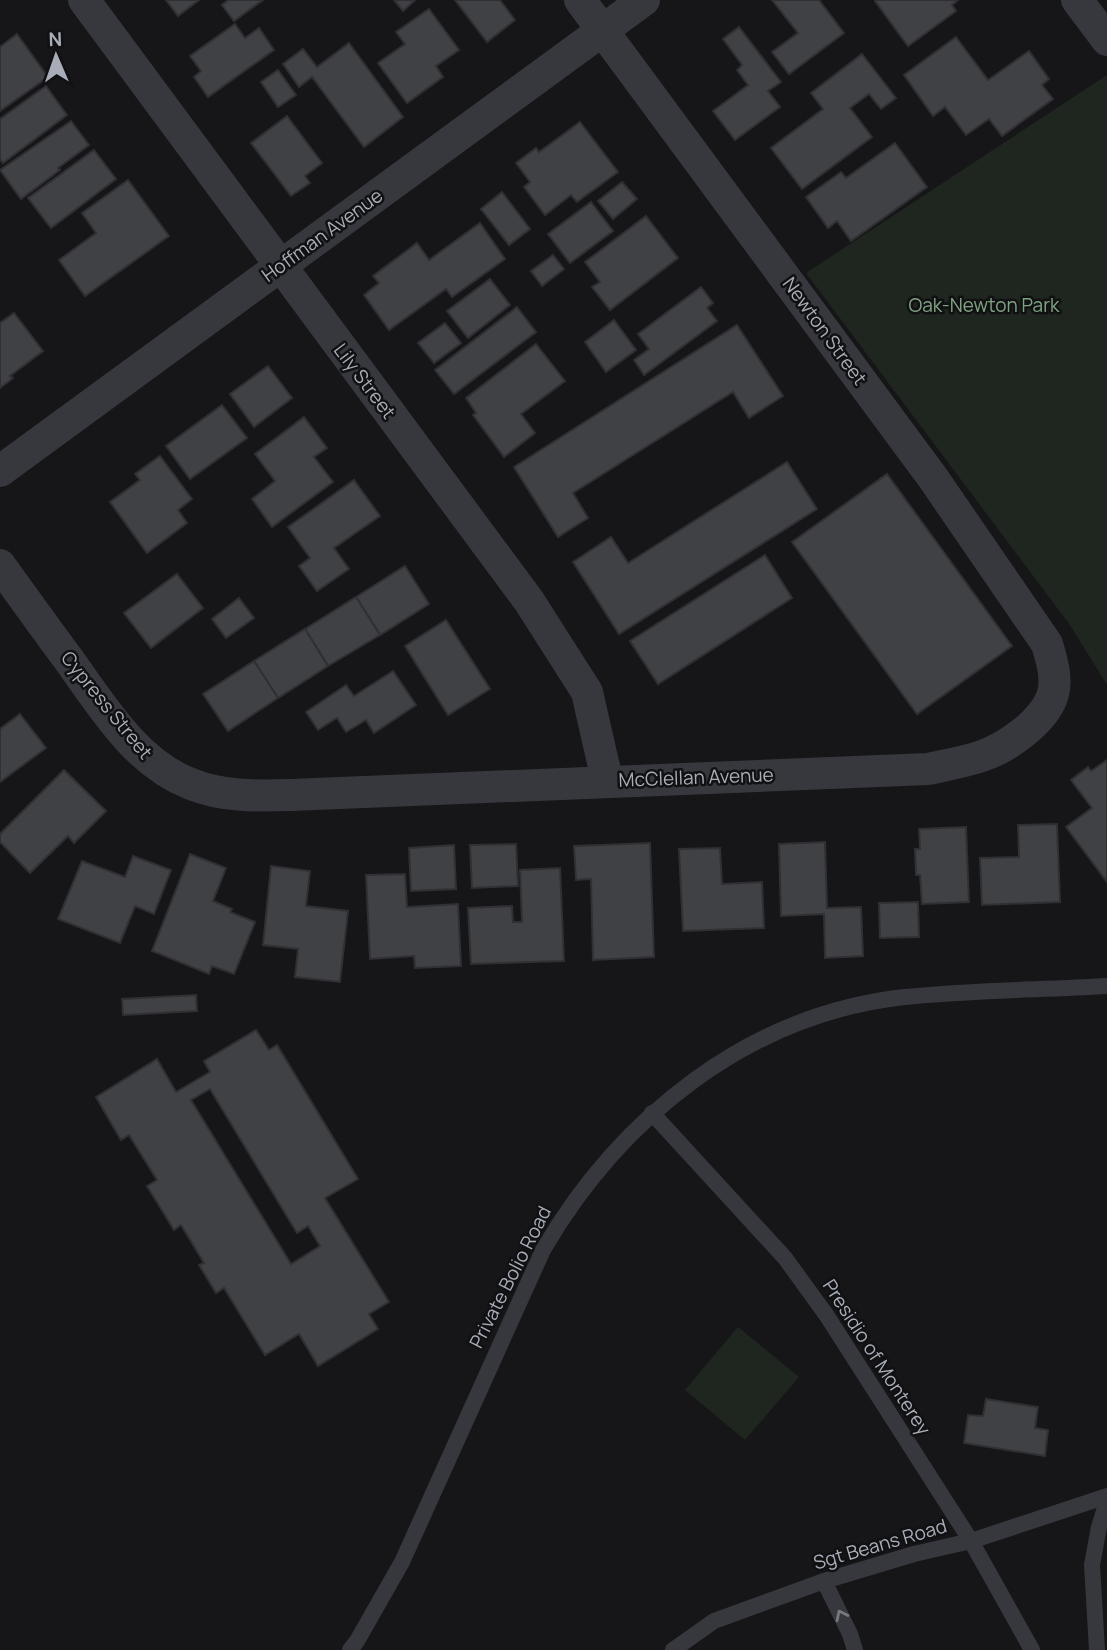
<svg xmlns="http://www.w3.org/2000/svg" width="1107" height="1650" viewBox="0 0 1107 1650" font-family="Manrope,sans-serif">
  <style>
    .green { fill: #1e261f }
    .building { fill: #404145; stroke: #303034; stroke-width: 2; fill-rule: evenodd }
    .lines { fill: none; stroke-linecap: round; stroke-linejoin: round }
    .lane { stroke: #37383d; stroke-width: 16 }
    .street { stroke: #37383d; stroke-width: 32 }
    .oneway { stroke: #757881 }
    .labels { text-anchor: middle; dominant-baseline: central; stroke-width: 5; stroke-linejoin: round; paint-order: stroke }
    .street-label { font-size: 19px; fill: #a8adb8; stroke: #111113 }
    .park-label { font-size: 19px; fill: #7fa381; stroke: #111113 }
  </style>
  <rect width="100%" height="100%" fill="#161618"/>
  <!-- green -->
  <g class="green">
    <polygon points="1107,75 1107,685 1070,625 806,273"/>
    <polygon points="738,1327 799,1377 745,1440 685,1390"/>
  </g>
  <!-- building -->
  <g class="building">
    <polygon points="166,0 199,0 178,16"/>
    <polygon points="228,0 263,0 234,21 222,5"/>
    <polygon points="394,0 415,0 403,11"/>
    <polygon points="455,0 500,0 515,20 487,42"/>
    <polygon points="772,0 819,0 844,33 789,74 772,52 798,33"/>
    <polygon points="876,0 958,0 952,5 956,11 908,46 875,1"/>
    <polygon points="429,9 459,50 436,66 443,77 407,103 378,63 405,44 396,32"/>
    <polygon points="235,24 245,38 259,28 274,50 208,97 194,77 201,71 190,56"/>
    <polygon points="739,27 781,82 768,91 780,107 735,140 713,111 748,85 737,70 742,65 723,39"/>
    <polygon points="17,34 48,77 0,111 0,47"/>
    <polygon points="956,37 988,80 1029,51 1049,79 1042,85 1053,99 1002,136 989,119 966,135 945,107 933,116 904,75"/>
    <polygon points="349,43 403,117 364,147 312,77 299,87 283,64 303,49 317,67"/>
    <polygon points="862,54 896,98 881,109 869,94 850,108 872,137 802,189 771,148 823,109 811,93"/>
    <polygon points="278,70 296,95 278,107 261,82"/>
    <polygon points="46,86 67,115 3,163 0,159 0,119"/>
    <polygon points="287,116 322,163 305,176 310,183 291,196 251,143"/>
    <polygon points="71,121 89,145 58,168 60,170 21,199 0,170"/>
    <polygon points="580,122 618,172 577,202 571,195 545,215 524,187 530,182 516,163 536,148 539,152"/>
    <polygon points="895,143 927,187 851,241 837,221 828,228 806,197 841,172 846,178"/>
    <polygon points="94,150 116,179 51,228 28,198"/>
    <polygon points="128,180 169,236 85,296 59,260 96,233 82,213"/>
    <polygon points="622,182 637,199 613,219 598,201"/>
    <polygon points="502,192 530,229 509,245 481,209"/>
    <polygon points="591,202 613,231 570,263 548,234"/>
    <polygon points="646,216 678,258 610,310 592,287 600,282 585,262"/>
    <polygon points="480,223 505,259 452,297 446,289 389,330 364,295 379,283 373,276 417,243 429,260"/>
    <polygon points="553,255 564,269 542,286 531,271"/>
    <polygon points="490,279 510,305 468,338 447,311"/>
    <polygon points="701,287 713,303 707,308 717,321 644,375 634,360 649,349 638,334"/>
    <polygon points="517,307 536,332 454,394 435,370"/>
    <polygon points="14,313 43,351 10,376 13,378 0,388 0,323"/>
    <polygon points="614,320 636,350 606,372 585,342"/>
    <polygon points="445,323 461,343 434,363 418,343"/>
    <polygon points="737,325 783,396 749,418 733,392 573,493 588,518 558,537 514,467"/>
    <polygon points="536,344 565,381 521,414 535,433 504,457 473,415 476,413 466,398"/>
    <polygon points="268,366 292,398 254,427 230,394"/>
    <polygon points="222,405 247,438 190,479 166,446"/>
    <polygon points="304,417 327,448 314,457 333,482 272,527 252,499 275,481 255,454"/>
    <polygon points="160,456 192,499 178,510 187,523 147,553 110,502 140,480 135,474"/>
    <polygon points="787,462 817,509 619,634 573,562 611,537 628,563"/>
    <polygon points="887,474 1012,646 917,714 792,542"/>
    <polygon points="354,480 380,516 334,548 349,569 317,591 299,566 310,558 288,527"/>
    <polygon points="765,555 792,598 658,684 630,641"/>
    <polygon points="405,566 429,604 380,635 356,597"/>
    <polygon points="177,574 203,608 151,648 124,613"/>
    <polygon points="356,597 380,635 328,666 305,629"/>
    <polygon points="239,598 254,618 226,638 212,619"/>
    <polygon points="446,620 490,689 448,715 405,646"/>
    <polygon points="305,629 328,666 278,698 254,661"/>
    <polygon points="254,661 278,698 228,731 203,694"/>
    <polygon points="393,671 416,705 374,733 366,720 346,732 337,718 318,730 306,712 346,685 354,696"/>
    <polygon points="20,714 46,748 0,782 0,729"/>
    <polygon points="1107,760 1107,882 1066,827 1092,808 1071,780 1088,767 1091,771"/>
    <polygon points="64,770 106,811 74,843 68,836 30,873 0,842 0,834"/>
    <polygon points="1057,824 1060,902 982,905 980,858 1019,857 1018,825"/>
    <polygon points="966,827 969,902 922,904 920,875 916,875 915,849 920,849 919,829"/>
    <polygon points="825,842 827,908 861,907 863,956 825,958 824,914 781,916 779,844"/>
    <polygon points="650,843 654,957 593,960 591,879 576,880 574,846"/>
    <polygon points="516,844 518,886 472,888 470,845"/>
    <polygon points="454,845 456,889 411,891 409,848"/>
    <polygon points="720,848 722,884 762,882 764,928 683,931 679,849"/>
    <polygon points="190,854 226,868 213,901 232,909 230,912 255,922 234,974 212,966 209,974 152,951"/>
    <polygon points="133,856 171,870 154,914 135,906 120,943 58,919 82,861 125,877"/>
    <polygon points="271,866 310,871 306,906 348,911 340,982 295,977 298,949 263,945"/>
    <polygon points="560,868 564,961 471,964 468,908 512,906 513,922 522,922 520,870"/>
    <polygon points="405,874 407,907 458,904 461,966 415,968 414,956 370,959 366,875"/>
    <polygon points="918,902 919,937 880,938 879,903"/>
    <polygon points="196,995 197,1011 123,1015 122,999"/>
    <path d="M256,1030L269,1050L277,1045L358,1179L325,1198L389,1302L369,1314L378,1329L318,1366L299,1334L265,1355L224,1288L216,1293L199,1265L204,1263L181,1225L174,1230L147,1186L157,1180L129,1135L121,1140L96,1097L157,1059L176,1092L210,1072L204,1061ZM210,1089L297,1233L308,1226L320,1246L291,1264L191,1100Z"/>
    <polygon points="986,1399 1038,1407 1035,1428 1048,1430 1045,1456 964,1443 968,1415 983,1416"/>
  </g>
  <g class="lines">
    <!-- lane -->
    <g class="lane">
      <polyline points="652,1113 785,1258 827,1316 971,1541 1032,1650"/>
      <polyline points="824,1581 850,1634 855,1650"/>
      <path d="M350,1650L357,1641L402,1562L543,1250C620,1118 748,1014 905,997C972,990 1040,990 1107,986"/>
      <polyline points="673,1650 714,1621 824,1581 914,1554 971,1541 1107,1496"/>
      <polyline points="1097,1650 1092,1565 1099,1527 1107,1501"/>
    </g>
    <!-- street -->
    <g class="street">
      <polyline points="84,0 529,601 587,692 607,780"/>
      <polyline points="1077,0 1107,40"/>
      <polyline points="0,471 644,0"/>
      <path d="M0,565C23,597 46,629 69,660C102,706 136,763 191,784C223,797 257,796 291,795L928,769C946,765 965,762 982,756C1006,748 1043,722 1052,697C1058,680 1052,661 1047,644L933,478L580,0"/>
    </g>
  </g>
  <!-- one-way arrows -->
  <defs><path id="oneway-chevron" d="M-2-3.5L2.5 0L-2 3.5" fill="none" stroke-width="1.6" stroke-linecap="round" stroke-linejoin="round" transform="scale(1.75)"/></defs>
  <use class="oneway" href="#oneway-chevron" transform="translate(841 1615) rotate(-116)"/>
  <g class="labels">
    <!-- street labels -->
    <g class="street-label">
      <text transform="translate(322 235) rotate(-36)">Hoffman Avenue</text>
      <text transform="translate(825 331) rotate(54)">Newton Street</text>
      <text transform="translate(365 381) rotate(53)">Lily Street</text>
      <text transform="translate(107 705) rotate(51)">Cypress Street</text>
      <text transform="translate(696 777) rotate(-2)">McClellan Avenue</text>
      <text transform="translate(510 1277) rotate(-63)">Private Bolio Road</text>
      <text transform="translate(877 1357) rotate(57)">Presidio of Monterey</text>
      <text transform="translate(880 1544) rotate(-16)">Sgt Beans Road</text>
    </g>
    <!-- park labels -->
    <g class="park-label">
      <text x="984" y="305">Oak-Newton Park</text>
    </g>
  </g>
  <!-- north arrow -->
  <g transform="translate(56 56) rotate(358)" stroke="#111113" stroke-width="5" paint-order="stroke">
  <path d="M0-5L12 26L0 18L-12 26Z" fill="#a8adb8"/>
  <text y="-10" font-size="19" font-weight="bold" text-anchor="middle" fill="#a8adb8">N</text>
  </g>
</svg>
